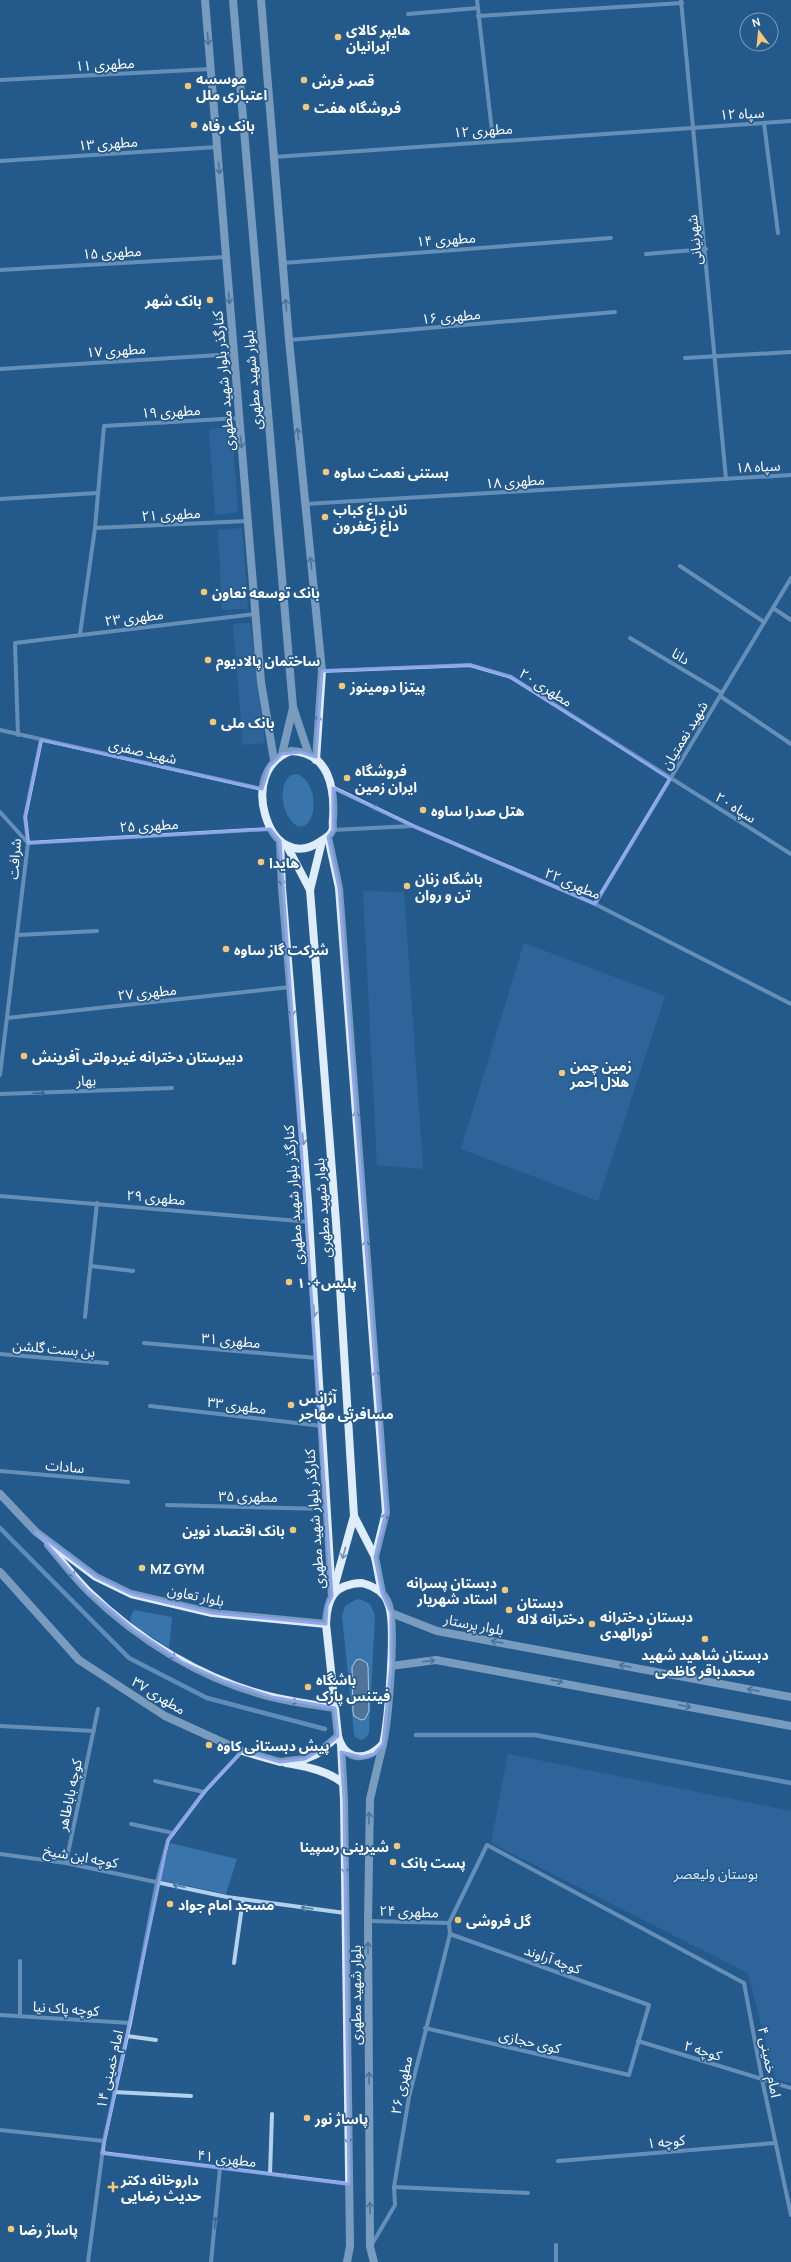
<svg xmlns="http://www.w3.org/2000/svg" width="791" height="2262" viewBox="0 0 791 2262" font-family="Manrope,'Noto Sans Arabic',sans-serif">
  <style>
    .green { fill: #3974aa; fill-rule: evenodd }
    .water { fill: #4f7498; stroke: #a9cceb }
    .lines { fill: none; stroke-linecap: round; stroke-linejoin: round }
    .stream { stroke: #a9cceb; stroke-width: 4.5 }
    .street { stroke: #b4d1eb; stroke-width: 4 }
    .secondary { stroke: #dfecf9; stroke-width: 8 }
    .oneway { stroke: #6f94b8 }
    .oneway2 { stroke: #507ea9 }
    .marked { fill: none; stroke: #8ea6ec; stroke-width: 3; stroke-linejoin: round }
    .poi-dot { fill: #f4c879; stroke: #255a8d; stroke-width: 1.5 }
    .labels { text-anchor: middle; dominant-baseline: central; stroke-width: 3.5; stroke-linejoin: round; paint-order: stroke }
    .poi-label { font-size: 14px; font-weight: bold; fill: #fff; stroke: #255a8d; text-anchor: start }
    .street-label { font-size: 14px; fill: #fff; stroke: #255a8d }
    .park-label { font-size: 14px; fill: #d9e9f8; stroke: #255a8d }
  </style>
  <rect width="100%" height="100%" fill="#255a8d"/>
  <!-- green -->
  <g class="green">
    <polygon points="232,427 238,512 215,515 209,429"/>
    <polygon points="242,528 248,609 222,610 218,530"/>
    <polygon points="250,623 265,743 243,745 233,624"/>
    <path d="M297,774C306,777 311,787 313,796C314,803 314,813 310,820C295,845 269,792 291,775Z"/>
    <polygon points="363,891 404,892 423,1169 377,1165"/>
    <polygon points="524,943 665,996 598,1201 461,1149"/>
    <path d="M360,1599L370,1604L375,1615L369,1733L365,1739L361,1740L355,1737L354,1733L342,1616L345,1606L355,1600ZM360,1659L367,1663L365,1719H357Z"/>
    <polygon points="134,1610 172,1617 169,1648 131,1624 130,1618"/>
    <polygon points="508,1754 791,1811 791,2083 775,2079 748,1973 491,1843"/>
    <polygon points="170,1843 237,1859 226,1894 160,1880"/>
  </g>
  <!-- water -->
  <polygon class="water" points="360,1659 367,1663 368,1667 369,1711 365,1719 361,1720 354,1716 353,1712 352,1667 356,1660"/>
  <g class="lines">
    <!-- stream -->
    <g class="stream">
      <polyline points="0,1528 129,1658 207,1698 325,1729"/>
      <polyline points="416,1735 535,1735 791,1783"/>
    </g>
    <!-- street -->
    <g class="street">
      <polyline points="477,0 493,140"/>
      <polyline points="681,0 726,479"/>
      <polyline points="408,14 478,8"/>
      <polyline points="478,16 682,3"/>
      <polyline points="0,80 211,69"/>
      <polyline points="764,123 778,233"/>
      <polyline points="274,157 791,121"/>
      <polyline points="0,161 217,147"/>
      <polyline points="646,254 706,249"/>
      <polyline points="283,263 611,238"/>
      <polyline points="0,270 226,257"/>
      <polyline points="289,340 615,312"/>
      <polyline points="685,358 791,352"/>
      <polyline points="0,369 234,354"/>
      <polyline points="0,499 97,493"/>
      <polyline points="305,504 791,475"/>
      <polyline points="95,528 248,521"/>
      <polyline points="680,566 764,622"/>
      <polyline points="773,608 791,620"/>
      <polyline points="80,634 95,528 104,426 239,418"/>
      <polyline points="630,638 722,693"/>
      <polyline points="322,671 470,665 511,677 791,854"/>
      <polyline points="720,696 791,744"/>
      <polyline points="0,730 262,789"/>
      <polyline points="18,735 15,643 255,614"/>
      <polyline points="332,787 413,826 595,904 791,1004"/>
      <polyline points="0,812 28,843 270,829"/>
      <polyline points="333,830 412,826"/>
      <polyline points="595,904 791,578"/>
      <polyline points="18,935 97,931"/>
      <polyline points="7,1018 290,987"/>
      <polyline points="0,1075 28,843 25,817 41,740"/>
      <polyline points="0,1094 172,1088"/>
      <polyline points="0,1196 310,1222"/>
      <polyline points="91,1266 133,1271"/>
      <polyline points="85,1317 97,1203"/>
      <polyline points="144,1343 317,1358"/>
      <polyline points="0,1354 107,1363"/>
      <polyline points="150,1406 322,1426"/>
      <polyline points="0,1471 128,1482"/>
      <polyline points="167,1505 327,1509"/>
      <polyline points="0,1726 94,1731"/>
      <polyline points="155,1781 204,1792"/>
      <polyline points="131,1824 173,1833"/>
      <polyline points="0,1854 66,1863 227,1897 345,1913"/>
      <polyline points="66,1863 98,1709"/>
      <polyline points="368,1921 449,1923"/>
      <polyline points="234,1963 243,1899"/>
      <polyline points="0,2015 130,2023"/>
      <polyline points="20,2016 20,1961"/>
      <polyline points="425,2028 629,2075 649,2005 450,1934"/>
      <polyline points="127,2036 156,2040"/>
      <polyline points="638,2041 791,2088"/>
      <polyline points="114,2092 191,2096"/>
      <polyline points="0,2130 104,2141"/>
      <polyline points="102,2153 349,2184"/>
      <polyline points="558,2161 775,2143"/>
      <polyline points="270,2174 272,2114"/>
      <polyline points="394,2187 528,2193"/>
      <polyline points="556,2245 556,2262"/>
      <polyline points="371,2246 395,2205 394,2187 409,2097 450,1934 449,1923 487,1845 744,1983 762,2079 791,2215"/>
      <polyline points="88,2262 104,2141 130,2023 157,1882 168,1840 204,1792 242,1751"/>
      <polyline points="211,2262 220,2168"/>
    </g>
    <!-- secondary -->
    <g class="secondary">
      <polyline points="205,0 261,682 274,760"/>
      <polyline points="233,0 293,707 309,755"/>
      <polyline points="261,0 289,340 322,671 316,760"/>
      <path d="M291,751C329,752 335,788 333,819C332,823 334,828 332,831C330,836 326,838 321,841C295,859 273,843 265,814C258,789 264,761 291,751Z"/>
      <polyline points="282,754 293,708"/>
      <polyline points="328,837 339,888 386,1512 375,1557"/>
      <polyline points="280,841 282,888 308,1202 332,1596"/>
      <polyline points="287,846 310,890 336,1222 354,1516 375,1557 382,1593"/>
      <polyline points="310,890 322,841"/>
      <polyline points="0,1494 36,1532 96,1577 131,1594 212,1613 326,1624"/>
      <path d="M48,1545C61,1560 73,1576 88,1591C138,1640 203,1680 272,1697C293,1702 314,1705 335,1708"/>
      <polyline points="0,1572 79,1660 165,1716 242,1751 280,1762 305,1759 317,1754 338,1736"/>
      <path d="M362,1583C373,1586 384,1591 388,1603C397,1622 388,1722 383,1744C366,1762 345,1761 338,1736L326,1624C327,1598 334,1584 362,1583Z"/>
      <polyline points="334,1588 354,1516"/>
      <polyline points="391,1613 437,1631 791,1697"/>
      <polyline points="391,1666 436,1660 791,1726"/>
      <polyline points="341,1745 344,1800 350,2246 347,2262"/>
      <path d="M286,1763C307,1767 326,1770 343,1783"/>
      <polyline points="374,2262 370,2247 368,1921 370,1799 383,1744"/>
    </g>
  </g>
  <!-- one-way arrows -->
  <defs><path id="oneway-shaft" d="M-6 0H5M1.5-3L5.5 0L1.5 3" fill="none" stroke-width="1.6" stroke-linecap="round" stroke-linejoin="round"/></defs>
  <g class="oneway">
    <use href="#oneway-shaft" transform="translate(208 39) rotate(85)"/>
    <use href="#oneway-shaft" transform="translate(219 168) rotate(85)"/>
    <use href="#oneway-shaft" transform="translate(229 298) rotate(85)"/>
    <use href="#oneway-shaft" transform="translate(286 305) rotate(-95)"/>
    <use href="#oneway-shaft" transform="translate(298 434) rotate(-96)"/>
    <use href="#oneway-shaft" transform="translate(241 442) rotate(85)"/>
    <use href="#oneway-shaft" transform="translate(311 563) rotate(-96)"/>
    <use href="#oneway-shaft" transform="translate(318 721) rotate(-86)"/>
    <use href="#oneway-shaft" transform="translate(282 880) rotate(88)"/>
    <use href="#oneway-shaft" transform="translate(292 1010) rotate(85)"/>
    <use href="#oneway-shaft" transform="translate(356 1117) rotate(-94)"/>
    <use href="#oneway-shaft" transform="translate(303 1139) rotate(85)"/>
    <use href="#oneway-shaft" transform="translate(366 1246) rotate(-94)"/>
    <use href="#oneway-shaft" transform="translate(314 1311) rotate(87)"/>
    <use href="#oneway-shaft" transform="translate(376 1376) rotate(-94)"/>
    <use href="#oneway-shaft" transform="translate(384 1519) rotate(-76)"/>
    <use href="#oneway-shaft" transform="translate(344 1553) rotate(105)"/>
    <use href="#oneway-shaft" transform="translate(71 1572) rotate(49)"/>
    <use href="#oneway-shaft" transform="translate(497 1642) rotate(-169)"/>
    <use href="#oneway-shaft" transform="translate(171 1655) rotate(34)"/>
    <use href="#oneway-shaft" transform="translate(429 1661) rotate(-7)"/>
    <use href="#oneway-shaft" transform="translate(625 1666) rotate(-169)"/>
    <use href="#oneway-shaft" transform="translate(557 1681) rotate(11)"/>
    <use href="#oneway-shaft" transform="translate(753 1690) rotate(-169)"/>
    <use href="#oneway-shaft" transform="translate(292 1701) rotate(10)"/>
    <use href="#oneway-shaft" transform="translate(685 1706) rotate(11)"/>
    <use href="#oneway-shaft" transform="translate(369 1818) rotate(-89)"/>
    <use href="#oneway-shaft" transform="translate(345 1868) rotate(89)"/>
    <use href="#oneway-shaft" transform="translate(368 1948) rotate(-90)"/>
    <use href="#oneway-shaft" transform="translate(369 2078) rotate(-90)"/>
    <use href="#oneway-shaft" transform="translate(348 2138) rotate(89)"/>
    <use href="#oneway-shaft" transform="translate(370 2208) rotate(-91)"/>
  </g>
  <g class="oneway2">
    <use href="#oneway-shaft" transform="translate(377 809) rotate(-154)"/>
    <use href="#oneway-shaft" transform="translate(39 1093) rotate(-2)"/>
    <use href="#oneway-shaft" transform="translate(179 1886) rotate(-168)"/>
    <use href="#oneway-shaft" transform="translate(307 1908) rotate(-172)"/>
    <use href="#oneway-shaft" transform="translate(141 2158) rotate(7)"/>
    <use href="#oneway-shaft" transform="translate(284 2176) rotate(7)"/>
    <use href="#oneway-shaft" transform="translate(215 2223) rotate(-85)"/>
  </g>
  <!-- marked area -->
  <path d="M0 0H791V2262H0ZM470,665L511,677L670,779L595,904L413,826L333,788V830L328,837L339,888L386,1512L375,1557L382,1593L391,1613V1666L383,1744L374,1754L362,1757L341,1752L344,1800L349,2184L102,2153L168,1840L204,1792L242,1751L280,1762L305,1759L325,1747L338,1736L335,1708L272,1697L224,1681L182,1662L133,1629L88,1591L36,1532L96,1577L131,1594L212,1613L326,1624L327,1606L332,1596L280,841L270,829L28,843L25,817L41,740L262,789L269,767L282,754L300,752L316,757L322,671Z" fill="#255a8d" fill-opacity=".55" fill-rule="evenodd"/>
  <path class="marked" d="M470,665L511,677L670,779L595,904L413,826L333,788V830L328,837L339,888L386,1512L375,1557L382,1593L391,1613V1666L383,1744L374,1754L362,1757L341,1752L344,1800L349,2184L102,2153L168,1840L204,1792L242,1751L280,1762L305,1759L325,1747L338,1736L335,1708L272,1697L224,1681L182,1662L133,1629L88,1591L36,1532L96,1577L131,1594L212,1613L326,1624L327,1606L332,1596L280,841L270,829L28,843L25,817L41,740L262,789L269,767L282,754L300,752L316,757L322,671Z"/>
  <!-- markers -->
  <g class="poi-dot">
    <circle cx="338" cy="37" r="4"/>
    <circle cx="304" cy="80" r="4"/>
    <circle cx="188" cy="86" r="4"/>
    <circle cx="306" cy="107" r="4"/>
    <circle cx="194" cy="125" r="4"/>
    <circle cx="210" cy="300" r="4"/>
    <circle cx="326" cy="472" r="4"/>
    <circle cx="325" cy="517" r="4"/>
    <circle cx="204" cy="592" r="4"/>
    <circle cx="208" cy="660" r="4"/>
    <circle cx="342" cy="686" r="4"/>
    <circle cx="213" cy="722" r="4"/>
    <circle cx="347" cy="778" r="4"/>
    <circle cx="423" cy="810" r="4"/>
    <circle cx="261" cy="862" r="4"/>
    <circle cx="407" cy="886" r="4"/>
    <circle cx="226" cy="949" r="4"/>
    <circle cx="24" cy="1056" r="4"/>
    <circle cx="562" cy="1073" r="4"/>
    <circle cx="289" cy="1282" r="4"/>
    <circle cx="291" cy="1405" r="4"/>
    <circle cx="293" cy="1530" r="4"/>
    <circle cx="142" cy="1568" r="4"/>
    <circle cx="505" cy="1590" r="4"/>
    <circle cx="509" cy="1610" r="4"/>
    <circle cx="592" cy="1624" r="4"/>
    <circle cx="705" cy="1639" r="4"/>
    <circle cx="308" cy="1687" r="4"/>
    <circle cx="209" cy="1745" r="4"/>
    <circle cx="397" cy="1846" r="4"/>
    <circle cx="393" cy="1862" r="4"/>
    <circle cx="170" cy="1904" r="4"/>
    <circle cx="458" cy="1920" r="4"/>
    <circle cx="307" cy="2118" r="4"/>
    <path d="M111 2181h4v4h4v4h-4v4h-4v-4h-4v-4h4z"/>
    <circle cx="11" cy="2229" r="4"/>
  </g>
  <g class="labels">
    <!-- poi labels -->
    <g class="poi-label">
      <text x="346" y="29">هایپر کالای<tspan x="346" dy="16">ایرانیان</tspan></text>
      <text x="196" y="78">موسسه<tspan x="196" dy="16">اعتباری ملل</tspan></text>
      <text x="312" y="80">قصر فرش</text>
      <text x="314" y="107">فروشگاه هفت</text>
      <text x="202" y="125">بانک رفاه</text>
      <text x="202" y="300" text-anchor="end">بانک شهر</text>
      <text x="334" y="472">بستنی نعمت ساوه</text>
      <text x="333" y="509">نان داغ کباب<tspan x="333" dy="16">داغ زعفرون</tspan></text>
      <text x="212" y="592">بانک توسعه تعاون</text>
      <text x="216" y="660">ساختمان پالادیوم</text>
      <text x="350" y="686">پیتزا دومینوز</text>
      <text x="221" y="722">بانک ملی</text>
      <text x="355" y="770">فروشگاه<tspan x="355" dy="16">ایران زمین</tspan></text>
      <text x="431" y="810">هتل صدرا ساوه</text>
      <text x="269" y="862">هایدا</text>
      <text x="415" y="878">باشگاه زنان<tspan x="415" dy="16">تن و روان</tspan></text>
      <text x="234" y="949">شرکت گاز ساوه</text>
      <text x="32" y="1056">دبیرستان دخترانه غیردولتی آفرینش</text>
      <text x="570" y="1065">زمین چمن<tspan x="570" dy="16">هلال احمر</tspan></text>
      <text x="297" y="1282">پلیس+۱۰</text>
      <text x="299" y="1397">آژانس<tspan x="299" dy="16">مسافرتی مهاجر</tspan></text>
      <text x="285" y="1530" text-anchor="end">بانک اقتصاد نوین</text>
      <text x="150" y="1568">MZ GYM</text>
      <text x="497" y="1582" text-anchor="end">دبستان پسرانه<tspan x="497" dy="16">استاد شهریار</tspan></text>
      <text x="517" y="1602">دبستان<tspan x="517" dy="16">دخترانه لاله</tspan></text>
      <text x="600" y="1616">دبستان دخترانه<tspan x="600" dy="16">نورالهدی</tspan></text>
      <text x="705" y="1654" text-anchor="middle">دبستان شاهید شهید<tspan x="705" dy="16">محمدباقر کاظمی</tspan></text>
      <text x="316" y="1679">باشگاه<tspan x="316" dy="16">فیتنس پارک</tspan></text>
      <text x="217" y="1745">پیش دبستانی کاوه</text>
      <text x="389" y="1846" text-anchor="end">شیرینی رسپینا</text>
      <text x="401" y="1862">پست بانک</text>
      <text x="178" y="1904">مسجد امام جواد</text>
      <text x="466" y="1920">گل فروشی</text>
      <text x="315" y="2118">پاساژ نور</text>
      <text x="121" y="2179">داروخانه دکتر<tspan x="121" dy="16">حدیث رضایی</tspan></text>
      <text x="19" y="2229">پاساژ رضا</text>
    </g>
    <!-- street labels -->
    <g class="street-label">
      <text transform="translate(105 64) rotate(-3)">مطهری ۱۱</text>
      <text transform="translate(742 113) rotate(-3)">سپاه ۱۲</text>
      <text transform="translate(483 130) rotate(-4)">مطهری ۱۲</text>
      <text transform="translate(108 143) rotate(-4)">مطهری ۱۳</text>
      <text transform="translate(446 239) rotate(-4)">مطهری ۱۴</text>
      <text transform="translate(694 240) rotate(-96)">شهرنیانی</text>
      <text transform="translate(112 252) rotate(-3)">مطهری ۱۵</text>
      <text transform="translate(451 316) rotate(-5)">مطهری ۱۶</text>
      <text transform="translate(116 350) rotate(-4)">مطهری ۱۷</text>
      <text transform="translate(252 380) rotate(-95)">بلوار شهید مطهری</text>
      <text transform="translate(223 381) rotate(-95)">کنارگذر بلوار شهید مطهری</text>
      <text transform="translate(171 411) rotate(-3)">مطهری ۱۹</text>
      <text transform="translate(758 466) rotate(-3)">سپاه ۱۸</text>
      <text transform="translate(515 481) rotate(-4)">مطهری ۱۸</text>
      <text transform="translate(171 514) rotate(-3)">مطهری ۲۱</text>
      <text transform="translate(134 617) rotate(-7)">مطهری ۲۳</text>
      <text transform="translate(681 656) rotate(31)">دانا</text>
      <text transform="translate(546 687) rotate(32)">مطهری ۲۰</text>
      <text transform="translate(684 735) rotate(-59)">شهید نعمتیان</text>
      <text transform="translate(143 751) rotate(13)">شهید صفری</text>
      <text transform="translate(736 807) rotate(32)">سپاه ۲۰</text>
      <text transform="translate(149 825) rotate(-3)">مطهری ۲۵</text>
      <text transform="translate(14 859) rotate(-86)">شرافت</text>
      <text transform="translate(573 883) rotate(23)">مطهری ۲۲</text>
      <text transform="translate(147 992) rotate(-6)">مطهری ۲۷</text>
      <text transform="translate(86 1080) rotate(-2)">بهار</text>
      <text transform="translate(293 1195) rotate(-94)">کنارگذر بلوار شهید مطهری</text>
      <text transform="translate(156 1197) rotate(5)">مطهری ۲۹</text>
      <text transform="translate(322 1208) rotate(-94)">بلوار شهید مطهری</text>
      <text transform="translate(231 1340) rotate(5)">مطهری ۳۱</text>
      <text transform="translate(54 1348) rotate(5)">بن بست گلشن</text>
      <text transform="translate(237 1405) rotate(7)">مطهری ۳۳</text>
      <text transform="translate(65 1466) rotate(5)">سادات</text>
      <text transform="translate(248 1496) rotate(1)">مطهری ۳۵</text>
      <text transform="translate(314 1519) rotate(-94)">کنارگذر بلوار شهید مطهری</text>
      <text transform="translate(196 1595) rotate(12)">بلوار تعاون</text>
      <text transform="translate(474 1624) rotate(11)">بلوار پرستار</text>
      <text transform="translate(159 1695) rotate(31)">مطهری ۳۷</text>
      <text transform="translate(69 1795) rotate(-78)">کوچه باباطاهر</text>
      <text transform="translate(81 1856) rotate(10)">کوچه ابن شیخ</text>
      <text transform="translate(409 1911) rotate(2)">مطهری ۲۴</text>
      <text transform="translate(553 1959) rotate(20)">کوچه آراوند</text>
      <text transform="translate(355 1995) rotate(-90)">بلوار شهید مطهری</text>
      <text transform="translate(66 2008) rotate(4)">کوچه پاک نیا</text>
      <text transform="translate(530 2041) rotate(13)">کوی حجازی</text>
      <text transform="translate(703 2050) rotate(17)">کوچه ۲</text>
      <text transform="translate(770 2062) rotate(79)">امام خمینی ۴</text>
      <text transform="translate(109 2069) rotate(-77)">امام خمینی ۱۴</text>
      <text transform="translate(401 2085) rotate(-78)">مطهری ۲۶</text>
      <text transform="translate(666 2141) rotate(-5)">کوچه ۱</text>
      <text transform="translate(227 2158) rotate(7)">مطهری ۴۱</text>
    </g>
    <!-- park labels -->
    <g class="park-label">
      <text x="716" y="1873">بوستان ولیعصر</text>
    </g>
  </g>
  <!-- north arrow -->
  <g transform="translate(759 32) rotate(344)"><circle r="19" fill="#255a8d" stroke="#7c9cbb"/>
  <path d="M0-3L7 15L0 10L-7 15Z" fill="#f4c879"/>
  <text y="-6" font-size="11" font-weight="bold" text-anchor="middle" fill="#ffffff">N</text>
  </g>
</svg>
